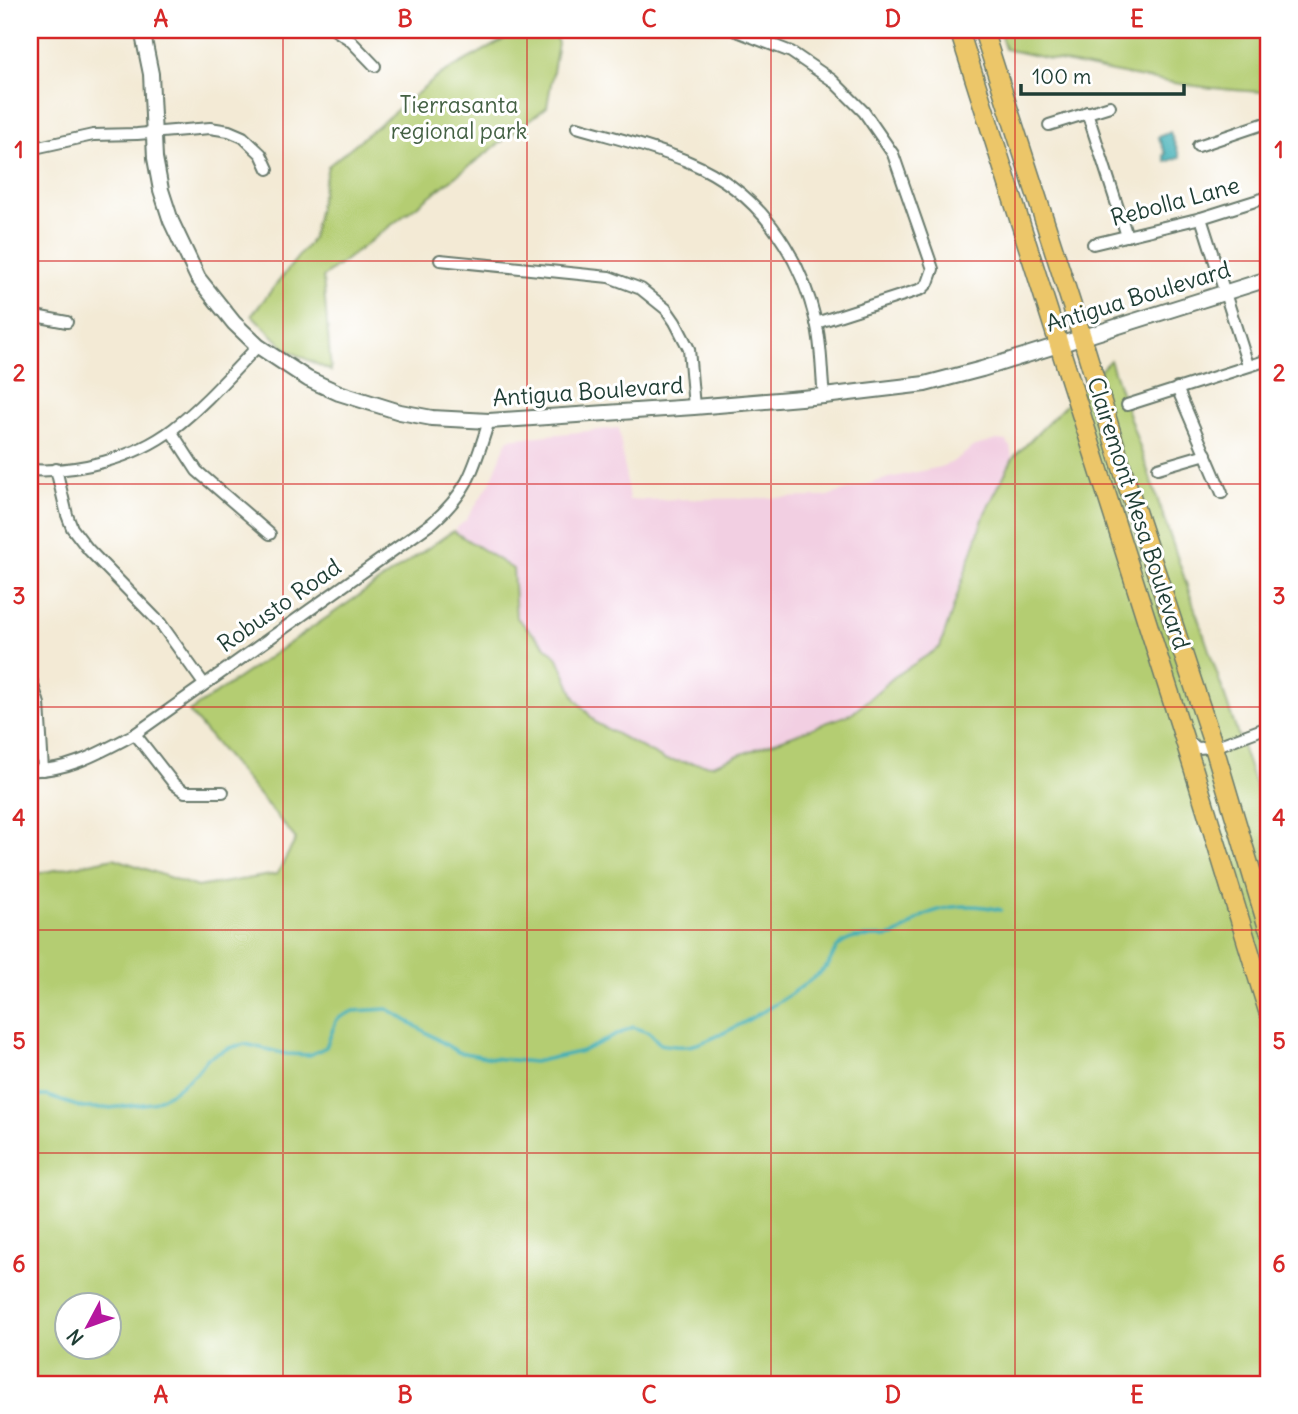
<svg xmlns="http://www.w3.org/2000/svg" width="1298" height="1414" viewBox="0 0 1298 1414" font-family="Delius,sans-serif">
  <style>
    .built { fill: #f2cfe2 }
    .green { fill: #b4cd72; stroke: #6a8553; stroke-width: 2; fill-rule: evenodd }
    .water { fill: #3dafb6; stroke: #2e7675; stroke-width: 2 }
    .lines { fill: none; stroke-linecap: round; stroke-linejoin: round }
    .stream { stroke: #3dafb6; stroke-width: 3.5 }
    .minor-casing { stroke: #697a6c; stroke-width: 14 }
    .tertiary-casing { stroke: #697a6c; stroke-width: 18 }
    .primary-casing { stroke: #697a6c; stroke-width: 21 }
    .minor { stroke: #fff; stroke-width: 10 }
    .tertiary { stroke: #fff; stroke-width: 14 }
    .primary { stroke: #ecc669; stroke-width: 18 }
    .grid { fill: none; stroke: #d62828; stroke-width: 2; stroke-opacity: 0.55 }
    .labels { text-anchor: middle; dominant-baseline: central; stroke-width: 6; stroke-linejoin: round; paint-order: stroke }
    .park-label { font-size: 23px; fill: #446144; stroke: #fff }
    .street-label { font-size: 23px; fill: #1f3d34; stroke: #fff }
    .neatline { fill: none; stroke: #d62828; stroke-width: 2.5 }
    .grid-label { font-size: 23px; text-anchor: middle; font-weight: bold; fill: #d62828 }
  </style>
  <rect width="100%" height="100%" fill="#fff"/>
  <filter id="ink" filterUnits="userSpaceOnUse"><feTurbulence type="fractalNoise" baseFrequency=".0143" numOctaves="2"/><feDisplacementMap in="SourceGraphic" scale="14" xChannelSelector="R" yChannelSelector="G"/><feConvolveMatrix kernelMatrix="1 2 1 2 8 2 1 2 1" color-interpolation-filters="sRGB"/></filter>
  <filter id="wash" filterUnits="userSpaceOnUse"><feTurbulence type="fractalNoise" baseFrequency=".00686" numOctaves="4" result="noise"/><feDisplacementMap in="SourceGraphic" scale="28" xChannelSelector="R" yChannelSelector="G"/><feGaussianBlur stdDeviation="1.57" result="paint"/><feColorMatrix in="noise" values="0 0 0 0 0 0 0 0 0 0 0 0 0 0 0 0 0 1.4 0 .05"/><feComposite in="paint" operator="in"/></filter>
  <g filter="url(#wash)">
    <rect width="100%" height="100%" fill="#f3ead5"/>
    <!-- built -->
    <polygon class="built" points="619,428 629,500 824,497 889,478 940,467 951,463 975,446 997,440 1006,441 1010,446 1013,462 985,513 940,647 894,677 853,713 712,765 665,760 596,723 575,698 558,658 516,617 513,569 453,531 466,520 490,483 508,439"/>
    <!-- green -->
    <g class="green">
      <polygon points="506,30 552,30 558,43 547,107 323,277 331,371 287,350 252,315 312,239 328,166 441,74 505,39"/>
      <path d="M999,30H1268V92C1180,89 1091,68 1005,49Z"/>
      <path d="M1110,360L1268,823V1384H30V875L114,858L197,887L277,874L296,839L189,712L453,531L513,569L516,617L558,658L575,698L596,723L665,760L712,765L853,713L894,677L940,647L985,513L1013,458ZM66,1306H108V1348H66Z"/>
    </g>
    <!-- water -->
    <polygon class="water" points="1170,132 1180,157 1166,162 1164,155 1166,154 1158,137"/>
    <g class="lines">
      <!-- stream -->
      <path class="stream" d="M30,1096H47L83,1108H109L152,1103L174,1091L196,1073L208,1058L229,1048L245,1044L286,1054L310,1055L326,1047L337,1019L353,1011L388,1009L458,1052L492,1058L534,1062L583,1051L633,1027L650,1033L660,1044C672,1046 685,1048 697,1044C729,1034 801,991 826,967C832,961 833,950 840,945C855,932 874,940 891,936C903,934 912,922 923,916C947,904 976,904 1001,910"/>
    </g>
  </g>
  <g filter="url(#ink)">
    <g class="lines">
      <!-- minor casing -->
      <g class="minor-casing">
        <g id="minor">
          <polyline points="335,30 349,39 375,66"/>
          <polyline points="734,30 791,52 832,80 864,112 893,154 933,269 928,283 922,289 816,323"/>
          <polyline points="1087,112 1127,236"/>
          <polyline points="1049,125 1110,106"/>
          <path d="M577,127C614,138 654,147 689,162C758,191 799,251 816,322C822,346 821,372 824,396"/>
          <polyline points="1198,146 1266,123 1268,130"/>
          <polyline points="30,149 93,135 137,134 210,128 229,131 243,137 261,154 268,169"/>
          <polyline points="1201,218 1248,365"/>
          <polyline points="1093,244 1201,218 1268,197"/>
          <polyline points="440,260 609,277 641,289 666,309 675,322 689,349 694,407"/>
          <polyline points="30,315 67,322"/>
          <polyline points="1177,388 1222,493"/>
          <polyline points="1127,405 1268,360"/>
          <polyline points="171,431 197,471 270,534"/>
          <polyline points="1158,468 1206,454"/>
          <polyline points="56,469 67,515 72,528 88,549 161,624 204,684"/>
          <path d="M30,470C77,473 135,458 173,429C204,405 231,374 258,346"/>
          <polyline points="30,676 39,704 43,770"/>
          <polyline points="135,734 174,784 185,792 223,792"/>
          <polyline points="1187,740 1197,748 1214,747 1268,727"/>
          <path d="M30,770C68,772 102,751 135,734L432,523C470,490 474,467 489,421"/>
        </g>
      </g>
      <!-- tertiary casing -->
      <g class="tertiary-casing">
        <polyline id="tertiary" points="142,30 151,74 155,158 161,190 171,221 198,278 234,323 258,346 308,379 339,393 400,412 432,418 489,421 694,407 824,396 925,384 982,369 1268,279"/>
      </g>
      <!-- primary casing -->
      <g class="primary-casing">
        <g id="primary">
          <polyline points="959,30 1184,738 1268,1011"/>
          <polyline points="983,30 1082,337 1127,484 1214,747 1268,928"/>
        </g>
      </g>
      <!-- minor -->
      <use href="#minor" class="minor"/>
      <!-- tertiary -->
      <use href="#tertiary" class="tertiary"/>
      <!-- primary -->
      <use href="#primary" class="primary"/>
    </g>
  </g>
  <!-- grid -->
  <path class="grid" d="M283,30V1384M527,30V1384M771,30V1384M1015,30V1384M30,261H1268M30,484H1268M30,707H1268M30,930H1268M30,1153H1268"/>
  <g class="labels">
    <!-- park labels -->
    <g class="park-label">
      <text x="459" y="104">Tierrasanta<tspan x="459" dy="26">regional park</tspan></text>
    </g>
    <!-- street labels -->
    <g class="street-label">
      <text transform="translate(1175 201) rotate(-15)">Rebolla Lane</text>
      <text transform="translate(1138 296) rotate(-17)">Antigua Boulevard</text>
      <text transform="translate(588 391) rotate(-4)">Antigua Boulevard</text>
      <text transform="translate(1139 513) rotate(72)">Clairemont Mesa Boulevard</text>
      <text transform="translate(279 605) rotate(-35)">Robusto Road</text>
    </g>
  </g>
  <!-- margin -->
  <rect width="1298" height="1414" fill="none" stroke="#fff" stroke-width="77"/>
  <!-- north arrow -->
  <g transform="translate(88 1326) rotate(229)"><circle r="33" fill="#ffffff" stroke="#a5b1ae" stroke-width="2"/>
  <path d="M0-5L12 26L0 18L-12 26Z" fill="#b5179e"/>
  <text y="-10" font-size="19" font-weight="bold" text-anchor="middle" fill="#1f3d34">N</text>
  </g>
  <!-- scale -->
  <path d="M1021 84v10h163v-10" fill="none" stroke="#1f3d34" stroke-width="3.5"/>
  <text x="1032" y="84" font-size="21" fill="#1f3d34" stroke="#ffffff" stroke-width="5" paint-order="stroke">100 m</text>
  <rect x="38" y="38" width="1222" height="1338" class="neatline"/>
  <g class="grid-label">
    <text x="161" y="27">A</text>
    <text x="405" y="27">B</text>
    <text x="649" y="27">C</text>
    <text x="893" y="27">D</text>
    <text x="1137" y="27">E</text>
    <text x="19" y="158">1</text>
    <text x="1279" y="158">1</text>
    <text x="19" y="381">2</text>
    <text x="1279" y="381">2</text>
    <text x="19" y="604">3</text>
    <text x="1279" y="604">3</text>
    <text x="19" y="826">4</text>
    <text x="1279" y="826">4</text>
    <text x="19" y="1049">5</text>
    <text x="1279" y="1049">5</text>
    <text x="19" y="1272">6</text>
    <text x="1279" y="1272">6</text>
    <text x="161" y="1403">A</text>
    <text x="405" y="1403">B</text>
    <text x="649" y="1403">C</text>
    <text x="893" y="1403">D</text>
    <text x="1137" y="1403">E</text>
  </g>
</svg>
